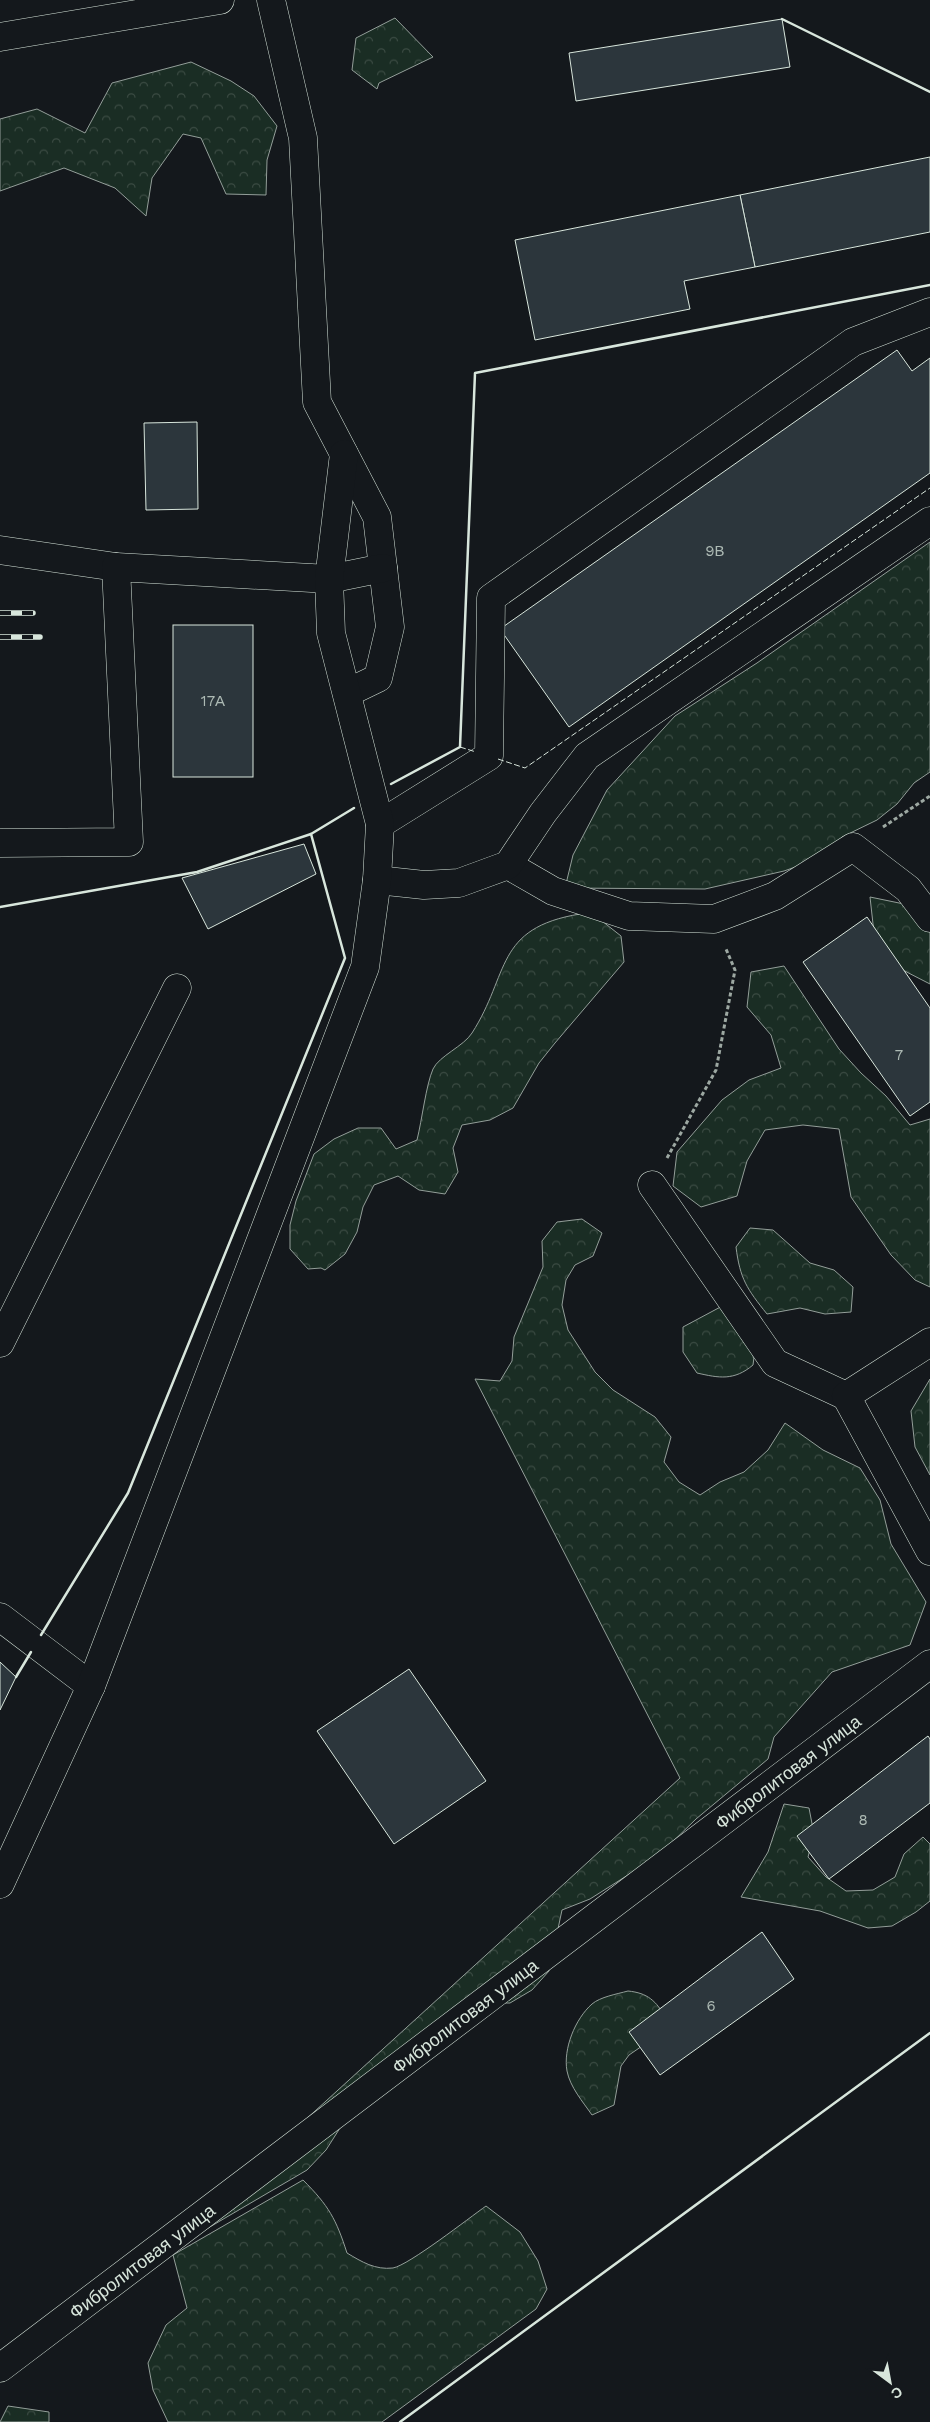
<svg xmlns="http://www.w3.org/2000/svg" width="930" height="2422" viewBox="0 0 930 2422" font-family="'Work Sans',sans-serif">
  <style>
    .forest { fill: url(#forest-crowns); stroke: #939e99 }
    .building { fill: #2c363c; stroke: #d8e6dc }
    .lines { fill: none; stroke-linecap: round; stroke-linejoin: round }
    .minor-casing { stroke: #d8e6dc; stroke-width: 29 }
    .path { stroke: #9da8a2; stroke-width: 3; stroke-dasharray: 4 2.5; stroke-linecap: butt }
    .minor { stroke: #14181c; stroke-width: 28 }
    .rail-casing { stroke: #d8e6dc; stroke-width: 5.5 }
    .rail { stroke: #14181c; stroke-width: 4; stroke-dasharray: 11; stroke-linecap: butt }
    .fence { stroke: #d8e6dc; stroke-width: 1; stroke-dasharray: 6 2.5; stroke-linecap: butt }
    .wall { stroke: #d8e6dc; stroke-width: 2.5 }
    .labels { text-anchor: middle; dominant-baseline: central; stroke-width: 4; stroke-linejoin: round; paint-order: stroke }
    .number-label { font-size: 15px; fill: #adbab4 }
    .street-label { font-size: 18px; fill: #d8e6dc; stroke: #14181c }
  </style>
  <defs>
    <pattern id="forest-crowns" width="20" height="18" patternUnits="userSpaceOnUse" patternTransform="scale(1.25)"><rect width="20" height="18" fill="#1a2d24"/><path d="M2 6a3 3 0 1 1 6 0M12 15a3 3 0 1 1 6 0" fill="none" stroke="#3b4b43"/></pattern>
  </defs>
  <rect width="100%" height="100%" fill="#14181c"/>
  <!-- forest -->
  <g class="forest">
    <polygon points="395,18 433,57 379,83 377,89 352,70 356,38"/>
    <polygon points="191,62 231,81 254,96 277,126 267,160 266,195 226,194 201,138 183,134 152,178 146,216 115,188 64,168 0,191 0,119 37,109 85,133 112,83"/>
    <polygon points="930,542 930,772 914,783 897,804 877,820 842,837 821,858 784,871 705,889 565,888 573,855 607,790 675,716 757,663"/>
    <polygon points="870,897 904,904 930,915 930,984 893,965 874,933"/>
    <path d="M580,914L602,921L621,936L624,962L555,1043L539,1063L513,1108L490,1120L462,1125L453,1148L458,1172L445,1194L419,1190L398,1176L374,1185L363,1207L357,1232L345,1254L325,1270L321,1268L308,1269L290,1249V1225L296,1201L314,1154L334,1139L358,1128H381L396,1149L417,1140C422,1120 426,1085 433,1069C439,1056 464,1046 472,1033C510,974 494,928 580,914Z"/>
    <polygon points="784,966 839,1049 861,1073 886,1096 910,1125 930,1119 930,1287 915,1280 891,1255 851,1197 839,1129 803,1125 765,1130 747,1161 737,1196 701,1207 673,1186 677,1152 722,1100 749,1080 781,1068 771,1035 747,1007 751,972"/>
    <polygon points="582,1219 602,1233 593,1256 575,1265 566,1280 562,1305 568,1330 595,1372 613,1390 655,1417 671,1437 664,1462 679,1482 700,1495 720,1482 744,1472 768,1450 785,1423 823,1450 860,1468 880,1500 891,1544 926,1602 910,1645 832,1672 774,1737 768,1759 696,1819 658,1856 590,1899 562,1910 549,1971 532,1990 510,2003 484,2003 358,2109 340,2128 326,2150 307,2170 191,2238 166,2247 680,1778 475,1379 500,1381 512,1361 514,1337 543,1267 542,1241 557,1222"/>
    <path d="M750,1228L773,1230L810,1263L834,1270L853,1287L851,1312L825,1314L800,1308L767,1314C747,1289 740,1279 736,1247Z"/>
    <path d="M726,1304L756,1341L753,1365C734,1381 719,1378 697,1373L683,1352V1327Z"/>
    <polygon points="930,1379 930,1475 915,1447 911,1411"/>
    <polygon points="784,1804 809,1808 814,1834 808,1857 826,1877 846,1891 873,1890 895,1877 904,1854 923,1837 930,1844 930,1901 916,1912 892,1926 868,1928 820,1911 741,1897 768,1852"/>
    <path d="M628,1991C648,1993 656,2001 666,2018L664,2031L629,2055L621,2066L614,2105L592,2115C583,2102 570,2087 567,2071C563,2049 575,2019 592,2004C600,1997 617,1994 628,1991Z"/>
    <path d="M303,2180C329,2206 336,2219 347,2253C362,2262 375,2270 393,2268C409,2265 469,2218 486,2206L520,2232L538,2261L547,2289L536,2309L382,2422H168L153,2390L148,2363L166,2325L187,2308L173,2255Z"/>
    <polygon points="8,2406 49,2412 49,2422 0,2422"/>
  </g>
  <!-- building -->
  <g class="building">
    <polygon points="782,19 790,67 576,101 569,53"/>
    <polygon points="930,157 930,232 755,267 740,195"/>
    <polygon points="740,195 755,267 684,281 690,309 535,340 515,240"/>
    <polygon points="897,350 912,371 930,358 930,473 569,727 500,629"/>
    <polygon points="197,422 198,509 146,510 144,423"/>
    <rect x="173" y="625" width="80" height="152"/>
    <polygon points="304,844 316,874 208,929 182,878"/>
    <polygon points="867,917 930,1008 930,1102 910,1116 803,962"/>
    <polygon points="0,1662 16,1677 0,1710"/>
    <polygon points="409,1669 486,1781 394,1844 317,1731"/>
    <polygon points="928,1736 930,1739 930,1803 829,1879 797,1836"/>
    <polygon points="762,1932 794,1979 660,2075 629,2032"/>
  </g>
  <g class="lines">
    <!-- minor casing -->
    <g class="minor-casing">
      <g id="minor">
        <polyline points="271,0 303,138 317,402 377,517 390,627 378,678 347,693"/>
        <polyline points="0,37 220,0"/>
        <polyline points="0,550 116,567"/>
        <polyline points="380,824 489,756 491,598 853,342 930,312"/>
        <polyline points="0,843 129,842 116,567 329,579 383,568"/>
        <polyline points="508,865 553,891 629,916 714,919 775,896 853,847 908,889 930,918"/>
        <polyline points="377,880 424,885 459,883 508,865 543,813 587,756 930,521"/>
        <polyline points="652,1185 775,1363 846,1396"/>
        <polyline points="930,1342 846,1396 930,1551"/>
        <polyline points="0,1343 177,988"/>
        <polyline points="0,1617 91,1686"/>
        <polyline points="0,1884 91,1686 365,967 377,880 380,824 331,633 329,579 344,454"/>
        <polyline points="0,2368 930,1664"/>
      </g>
    </g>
    <!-- path -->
    <g class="path">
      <polyline points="883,827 930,796"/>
      <polyline points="667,1158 716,1070 735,970 726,949"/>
    </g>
    <!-- minor -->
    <use href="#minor" class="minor"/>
    <!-- rail casing -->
    <g class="rail-casing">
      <g id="rail">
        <polyline points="0,613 33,613"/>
        <polyline points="0,637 40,637"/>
      </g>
    </g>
    <!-- rail -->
    <use href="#rail" class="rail"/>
    <!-- fence -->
    <g class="fence">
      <polyline points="460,747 476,752"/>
      <polyline points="498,759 525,768 930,488"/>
    </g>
    <!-- wall -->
    <g class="wall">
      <polyline points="782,19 930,92"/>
      <polyline points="391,784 460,747 475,373 930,285"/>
      <polyline points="0,907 197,872 311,834 354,808"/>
      <polyline points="41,1635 128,1493 345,958 311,834"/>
      <polyline points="16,1677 31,1652"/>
      <polyline points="400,2422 930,2033"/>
    </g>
  </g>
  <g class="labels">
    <!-- number labels -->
    <g class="number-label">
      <text x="715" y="551">9В</text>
      <text x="213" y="701">17А</text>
      <text x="899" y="1055">7</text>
      <text x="863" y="1820">8</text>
      <text x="711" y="2006">6</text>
    </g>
    <!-- street labels -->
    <g class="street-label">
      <text transform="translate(788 1772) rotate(-37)">Фибролитовая улица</text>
      <text transform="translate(465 2016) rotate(-37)">Фибролитовая улица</text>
      <text transform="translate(142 2261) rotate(-37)">Фибролитовая улица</text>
    </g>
  </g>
  <!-- north arrow -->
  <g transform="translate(890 2382) rotate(148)" stroke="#14181c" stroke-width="4" paint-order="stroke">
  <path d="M0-4L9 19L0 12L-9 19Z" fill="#d8e6dc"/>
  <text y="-8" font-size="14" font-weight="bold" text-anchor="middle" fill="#d8e6dc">С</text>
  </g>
</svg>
